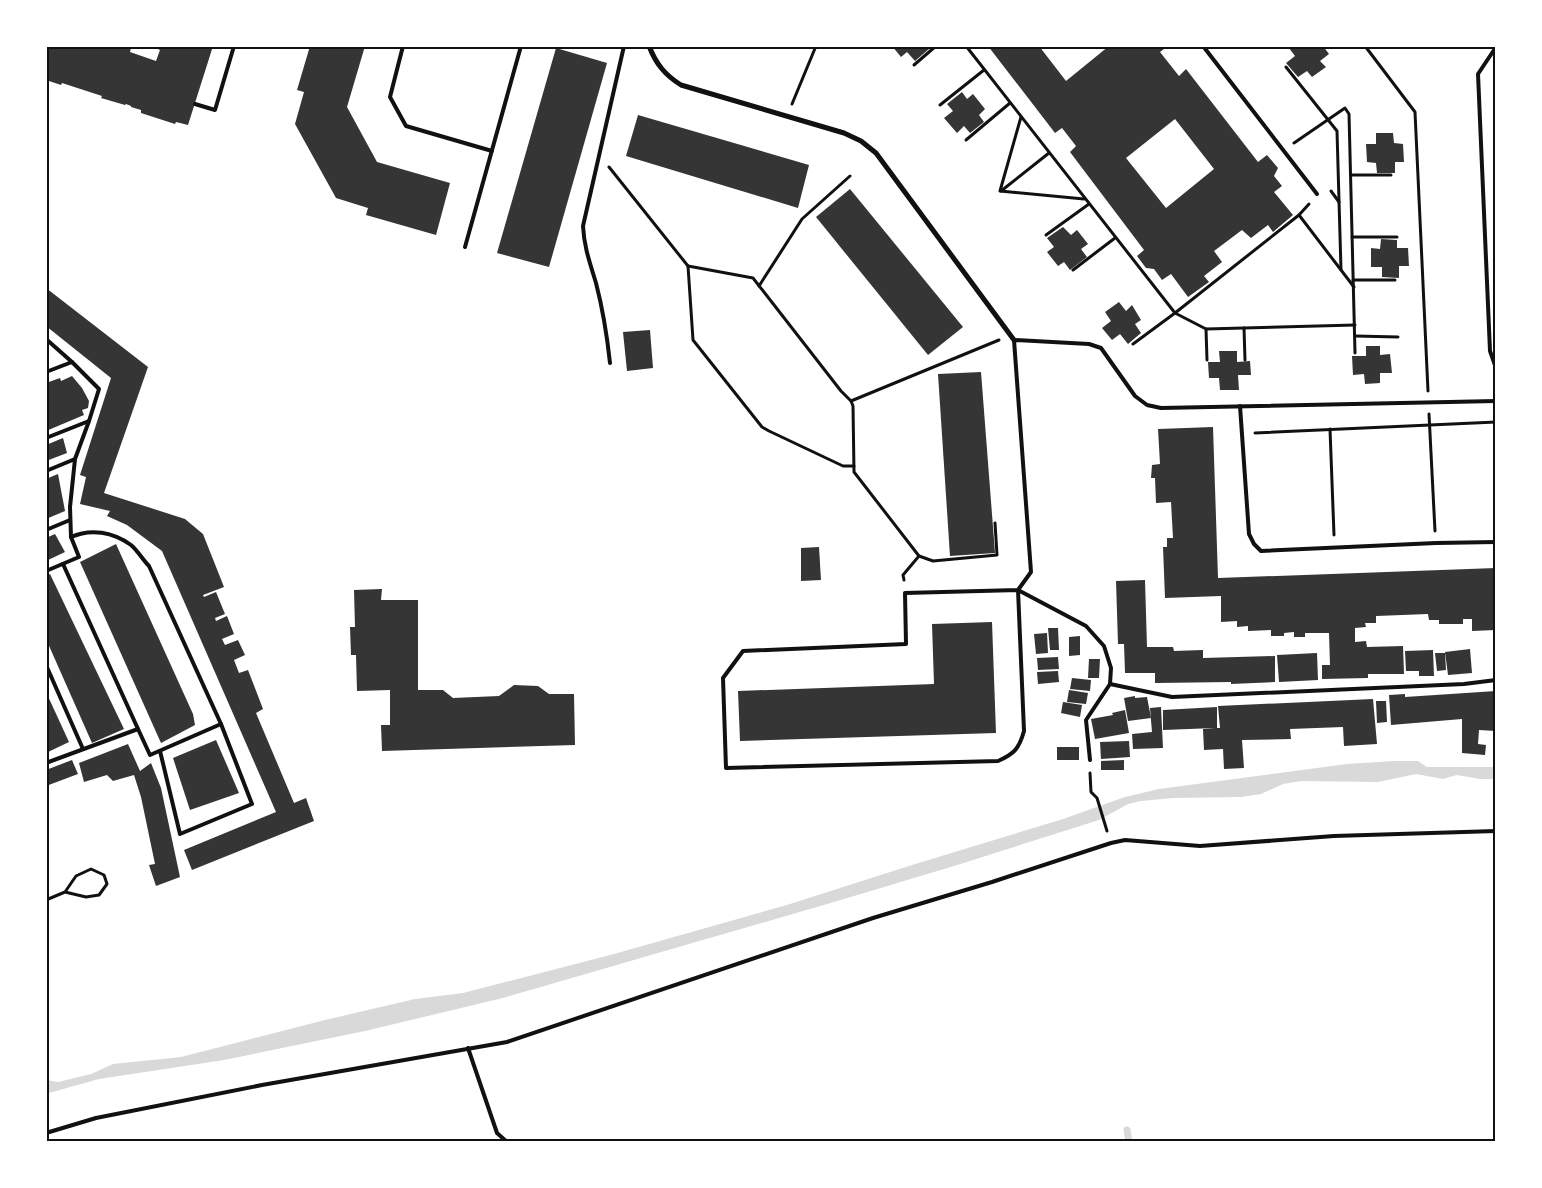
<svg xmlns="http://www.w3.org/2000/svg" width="1542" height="1188" viewBox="0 0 1542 1188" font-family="'Source Serif 4',serif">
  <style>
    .water { fill: #d9d9d9 }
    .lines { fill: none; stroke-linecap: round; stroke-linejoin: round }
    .stream { stroke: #d9d9d9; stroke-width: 7 }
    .building { fill: #353535; fill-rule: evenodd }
    .path { stroke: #111; stroke-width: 3 }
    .service { stroke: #111; stroke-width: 4 }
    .minor { stroke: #111; stroke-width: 5 }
    .neatline { fill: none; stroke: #111; stroke-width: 2 }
  </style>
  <rect width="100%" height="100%" fill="#fff"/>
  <!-- water -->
  <polygon class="water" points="1394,761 1418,761 1427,767 1496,767 1496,779 1480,779 1457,775 1443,779 1416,774 1378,782 1301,781 1283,784 1261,794 1241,797 1173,798 1141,801 1128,804 1099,820 954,866 834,902 503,998 365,1031 224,1060 99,1079 49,1093 46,1080 58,1082 91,1074 113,1064 181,1057 325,1020 415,999 463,993 614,954 790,904 912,865 1063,819 1125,797 1159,789 1347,764"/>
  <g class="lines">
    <!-- stream -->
    <polyline class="stream" points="1127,1130 1129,1142"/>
  </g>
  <!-- building -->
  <g class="building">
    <polygon points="46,46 126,46 131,48 130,52 156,61 160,50 158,49 159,46 213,46 188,125 176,122 175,124 141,113 141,110 131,107 131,106 126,104 125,105 101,98 102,96 62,83 61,85 46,80"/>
    <polygon points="310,46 365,46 347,107 377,162 450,183 436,235 366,215 368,208 336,198 295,124 304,92 297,90"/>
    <polygon points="892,46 927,46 929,49 915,61 907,52 901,57"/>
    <path d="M988,46H1039L1066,81L1109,46H1168L1160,52L1179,76L1186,69L1258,162L1267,155L1278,168L1274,176L1282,186L1274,192L1293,215L1273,232L1268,225L1251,238L1242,230L1214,251L1222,262L1204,276L1209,282L1188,297L1171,274L1162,280L1154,269L1146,268L1137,256L1144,250L1070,152L1076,146L1062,128L1055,133ZM1175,119L1214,169L1166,208L1126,158Z"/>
    <polygon points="1291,46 1323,46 1329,54 1320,61 1326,67 1312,77 1307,71 1298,77 1286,63 1295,56 1289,48"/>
    <polygon points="556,48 607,63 549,267 497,253"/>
    <polygon points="962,92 967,99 973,94 985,109 979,115 984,122 970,133 964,126 957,133 944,118 953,111 947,104"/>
    <polygon points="638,115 809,165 798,208 626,156"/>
    <polygon points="1376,133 1393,133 1394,143 1403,144 1404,162 1395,162 1395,173 1377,173 1376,163 1367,162 1366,144 1376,144"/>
    <polygon points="850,189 963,327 928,355 816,217"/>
    <polygon points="1063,227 1071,235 1077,230 1088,244 1081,249 1087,257 1070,270 1064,262 1058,266 1047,252 1054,247 1047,238"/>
    <polygon points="1381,239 1397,240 1397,248 1408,248 1409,266 1399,266 1399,278 1382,277 1382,267 1371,267 1371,248 1380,249"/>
    <polygon points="46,288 148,367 104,493 185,519 203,534 224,587 203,595 204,597 216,592 225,614 215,618 216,621 227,616 234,634 222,639 225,645 238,640 245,655 234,660 239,673 248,670 263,709 256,713 294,803 306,798 314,821 192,870 184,850 276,812 162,551 127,525 107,516 110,511 80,504 86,477 80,475 111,378 46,326"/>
    <polygon points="1119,302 1126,311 1132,305 1141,320 1135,324 1141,333 1128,344 1120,334 1112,340 1102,328 1111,321 1105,312"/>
    <polygon points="650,330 653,368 627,371 623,332"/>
    <polygon points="1366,346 1380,346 1380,355 1390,354 1392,373 1380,373 1380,383 1365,384 1364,374 1353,375 1352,356 1366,356"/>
    <polygon points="1219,351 1237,351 1237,362 1250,361 1251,375 1238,375 1239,390 1220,390 1219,378 1209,378 1208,362 1220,362"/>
    <polygon points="981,372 995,553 950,556 938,374"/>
    <polygon points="72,376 82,388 89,401 88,408 82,410 84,415 46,431 46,383 60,378 61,381"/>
    <polygon points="1213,427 1218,578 1496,568 1496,630 1472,631 1472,619 1463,619 1463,624 1439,624 1439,620 1429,620 1428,614 1376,616 1376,623 1365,623 1366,627 1355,628 1355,642 1366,641 1367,647 1403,646 1404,674 1368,674 1368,678 1322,679 1322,665 1330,665 1329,633 1305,633 1305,637 1294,637 1294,632 1284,633 1284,636 1271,636 1271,630 1248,631 1248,626 1237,627 1237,621 1221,622 1221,596 1165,598 1163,547 1167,547 1167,538 1173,538 1171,502 1156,503 1155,478 1151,478 1152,465 1160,464 1158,429"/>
    <polygon points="63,438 67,453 46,461 46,445"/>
    <polygon points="58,474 65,511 46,519 46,479"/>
    <polygon points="55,534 65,552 46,561 46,538"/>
    <polygon points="116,544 193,714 195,725 161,743 80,562"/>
    <polygon points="819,547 821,580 801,581 801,548"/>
    <polygon points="50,574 124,729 92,743 46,639 46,576"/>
    <polygon points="1145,580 1147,647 1173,647 1174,651 1203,650 1203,658 1275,656 1275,682 1231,684 1231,682 1155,683 1155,673 1125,673 1124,644 1118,644 1116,581"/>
    <polygon points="382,589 381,600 418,600 418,690 443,690 453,698 499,696 514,685 538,686 549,694 574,694 575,745 382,751 381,725 390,725 390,690 357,691 356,655 351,655 350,627 355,627 354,590"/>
    <polygon points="992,622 996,733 740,741 738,691 934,684 932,624"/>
    <polygon points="1048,628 1058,628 1059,650 1050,650"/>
    <polygon points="1047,633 1048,653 1036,654 1034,634"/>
    <polygon points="1080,636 1080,655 1069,656 1069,637"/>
    <polygon points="1470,649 1472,673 1448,675 1445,652"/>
    <polygon points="1433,650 1434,676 1419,676 1419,671 1406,671 1405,651"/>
    <polygon points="1317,653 1318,680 1279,682 1277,655"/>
    <polygon points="1435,653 1445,653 1446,670 1437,671"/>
    <polygon points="1058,657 1059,669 1038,670 1037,658"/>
    <polygon points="1089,659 1100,659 1099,678 1088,678"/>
    <polygon points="1058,671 1059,682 1038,684 1037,672"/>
    <polygon points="1072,678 1091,680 1090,691 1070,689"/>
    <polygon points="1069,690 1088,693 1086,704 1067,702"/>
    <polygon points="1496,691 1496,731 1479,730 1478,744 1486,745 1485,755 1462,753 1462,719 1391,725 1389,695 1405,694 1405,697"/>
    <polygon points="46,692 69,742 46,753"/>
    <polygon points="1135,696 1135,698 1147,697 1151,718 1128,721 1124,698"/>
    <polygon points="1373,699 1377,744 1344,746 1343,727 1290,729 1291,739 1242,740 1244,768 1224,769 1223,749 1204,750 1203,729 1215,728 1163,730 1163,710 1217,707 1217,728 1220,728 1218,706"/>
    <polygon points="1376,701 1386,701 1387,722 1377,723"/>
    <polygon points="1063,702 1082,705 1080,717 1061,713"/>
    <polygon points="1161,707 1163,748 1133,749 1132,734 1152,732 1150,708"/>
    <polygon points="1125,710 1129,733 1095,739 1091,719 1113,715 1112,713"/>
    <polygon points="216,740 239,793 190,810 173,758"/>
    <polygon points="1129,741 1130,757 1101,759 1100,742"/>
    <polygon points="128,744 140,771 151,763 161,788 180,877 156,886 149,865 155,864 141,797 134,775 113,781 107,775 84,782 79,763"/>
    <rect x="1057" y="747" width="22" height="13"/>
    <polygon points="72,760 78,774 46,786 46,770"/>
    <polygon points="1124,760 1124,770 1101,770 1101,761"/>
  </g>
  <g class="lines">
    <!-- path -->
    <g class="path">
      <polyline points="966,46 1175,313 1299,215 1354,287"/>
      <polyline points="1365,46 1415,112 1428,391"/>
      <polyline points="914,65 936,46"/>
      <polyline points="1286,67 1337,131 1341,270"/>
      <polyline points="792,104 816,46"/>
      <polyline points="940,105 984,70"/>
      <polyline points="1021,117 1000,191 1084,199"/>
      <polyline points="966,140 1010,103"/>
      <polyline points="1294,143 1345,108 1349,114 1355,353"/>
      <polyline points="609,167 688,266 693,340 762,427 769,431 843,466 854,466"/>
      <polyline points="1351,175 1391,175"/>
      <polyline points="1001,191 1049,153"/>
      <polyline points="1331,191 1339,202"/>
      <polyline points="1299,215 1309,204"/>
      <polyline points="1046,235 1089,204"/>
      <polyline points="1352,237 1397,237"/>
      <polyline points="688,266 753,278 841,391 851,401 853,406 854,472 919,556 933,561 997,555 995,523"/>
      <polyline points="1073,270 1115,238"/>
      <polyline points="1353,280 1395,280"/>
      <polyline points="759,286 802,219 850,176"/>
      <polyline points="1244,328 1245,360"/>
      <polyline points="1206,329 1207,360"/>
      <polyline points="1355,336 1398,337"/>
      <polyline points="1133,344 1175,313 1206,329 1355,325"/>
      <polyline points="851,401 999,340"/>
      <polyline points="1429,414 1435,531"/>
      <polyline points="1330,429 1334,535"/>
      <polyline points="1255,433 1496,422"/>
      <polyline points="904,580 903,575 919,556"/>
      <polyline points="1090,773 1091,792 1097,798 1107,831"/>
      <polyline points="46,900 65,892 76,876 91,869 104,875 107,884 99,895 86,897 65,892"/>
    </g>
    <!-- service -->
    <g class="service">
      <polyline points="403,46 390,97 406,126 492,151"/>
      <polyline points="1203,46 1317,194"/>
      <polyline points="1496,47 1478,74 1490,351 1496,368"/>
      <polyline points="195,104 215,110 234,46"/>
      <polyline points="465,247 521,46"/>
      <polyline points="46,339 72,362 46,372"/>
      <path d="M610,363C607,335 603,310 596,283C590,263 584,247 583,226L624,46"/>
      <polyline points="1240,406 1249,534 1254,544 1261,551 1436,543 1496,542"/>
      <polyline points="46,438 89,421 99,389 72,362"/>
      <polyline points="46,471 75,459"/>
      <polyline points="46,530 70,520"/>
      <polyline points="71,537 70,507 75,459 89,421"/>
      <polyline points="63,564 138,729"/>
      <path d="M46,571L79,557L71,537C91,528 113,532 131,545C138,551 143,560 149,566L221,724L252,804L180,834L160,751"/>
      <polyline points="46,665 83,749"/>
      <polyline points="1110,684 1172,697 1464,684 1496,680"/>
      <path d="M1090,760L1086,720L1110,684L1111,668L1104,646L1086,626L1018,590L905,593L906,644L743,651L723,678L726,768L998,761C1014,754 1019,749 1024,731L1018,590L1031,572L1014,340L1089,344L1101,348L1135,396L1147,405L1161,408L1496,401"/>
      <polyline points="46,763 138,729 150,755 221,724"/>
      <polyline points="468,1048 497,1133 507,1142"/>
      <polyline points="46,1133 96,1118 262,1085 507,1042 873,918 992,882 1111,843 1125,840 1200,846 1334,836 1496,831"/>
    </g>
    <!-- minor -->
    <path class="minor" d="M649,46C656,64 665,75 681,85L844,133L861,141L876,153L1014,340"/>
  </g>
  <!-- border -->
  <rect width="1542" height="1188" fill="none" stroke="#ffffff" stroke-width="95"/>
  <rect x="48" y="48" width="1446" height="1092" class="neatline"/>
</svg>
